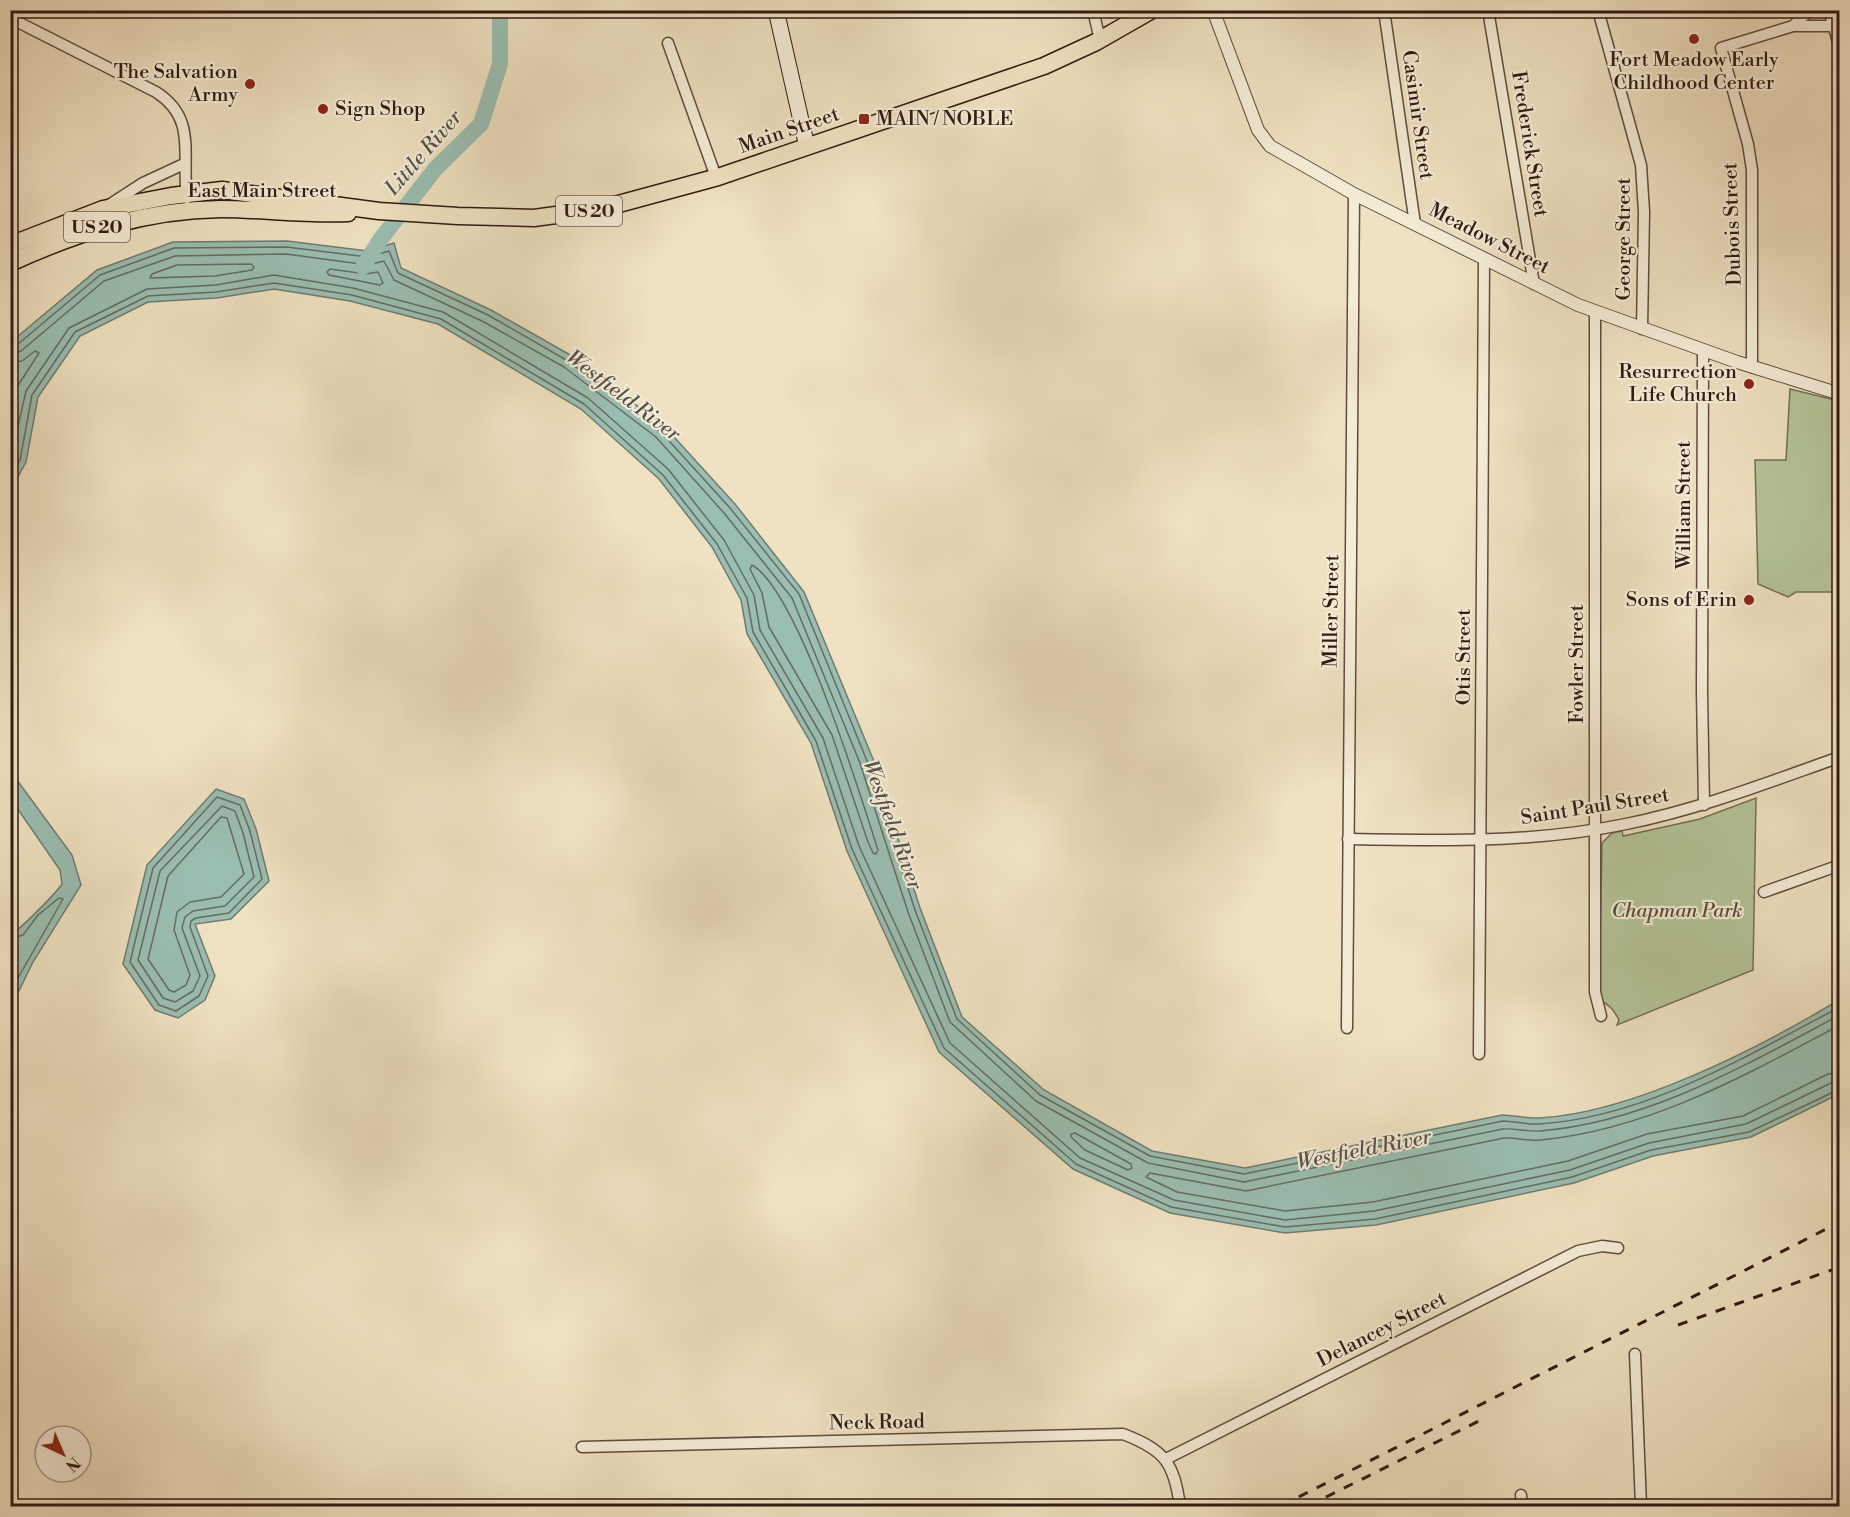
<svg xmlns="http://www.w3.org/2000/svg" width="1850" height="1517" viewBox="0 0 1850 1517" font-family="'Libre Bodoni',serif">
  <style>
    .green { fill: #b4c497; stroke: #726f54; stroke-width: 1.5 }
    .water { fill: #9abeb1; stroke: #707c71; stroke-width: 1.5 }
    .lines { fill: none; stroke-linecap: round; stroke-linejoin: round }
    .shore { stroke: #656c62; stroke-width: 1.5 }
    .river { stroke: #9abeb1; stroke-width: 16 }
    .minor-casing { stroke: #604c3e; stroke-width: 13 }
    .tertiary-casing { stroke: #604c3e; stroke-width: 14 }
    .secondary-casing { stroke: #301a12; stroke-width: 17 }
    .primary-casing { stroke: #301a12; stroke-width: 19 }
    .minor { stroke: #f5ecd7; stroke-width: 10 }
    .tertiary { stroke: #f5ecd7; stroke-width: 12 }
    .secondary { stroke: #f5ecd7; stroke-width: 15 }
    .primary { stroke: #efe1c1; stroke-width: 16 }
    .rail { stroke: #301a12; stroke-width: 3; stroke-dasharray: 10 10; stroke-linecap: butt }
    .poi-dot { fill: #8f2418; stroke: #f5ecd7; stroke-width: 2 }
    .labels { text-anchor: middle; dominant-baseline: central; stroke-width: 4.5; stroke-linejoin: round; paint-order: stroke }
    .shield { fill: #f5ecd7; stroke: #6b594d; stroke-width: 1.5 }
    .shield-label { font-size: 18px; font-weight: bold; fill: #301a12 }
    .poi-label { font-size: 20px; fill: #301a12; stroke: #f5ecd7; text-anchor: end }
    .street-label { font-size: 20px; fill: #301a12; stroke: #f5ecd7 }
    .park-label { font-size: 20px; font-style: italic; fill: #584d3a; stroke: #f5ecd7 }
    .water-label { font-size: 21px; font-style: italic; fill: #55534a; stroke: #f5ecd7 }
  </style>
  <rect width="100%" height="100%" fill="#efe1c1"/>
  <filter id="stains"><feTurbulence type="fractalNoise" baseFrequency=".00333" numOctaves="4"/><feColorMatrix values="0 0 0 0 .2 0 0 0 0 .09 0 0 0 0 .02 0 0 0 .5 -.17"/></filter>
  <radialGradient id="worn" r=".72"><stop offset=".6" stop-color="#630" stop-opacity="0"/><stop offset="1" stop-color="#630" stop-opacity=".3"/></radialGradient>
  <!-- green -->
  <g class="green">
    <polygon points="1790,389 1839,401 1839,592 1796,592 1788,597 1758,584 1755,460 1786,460"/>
    <path d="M1756,798L1753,970L1617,1025L1619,1020C1614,1010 1609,1004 1599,1000L1602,843L1612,833L1622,831L1623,836L1700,819Z"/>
  </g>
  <!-- water -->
  <g class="water">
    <path d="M287,241L368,251L394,243L401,268L491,310L572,356L665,427L735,504L804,592L873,759L920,908L962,1017L1044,1090L1152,1151L1245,1168L1502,1115C1514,1115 1527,1119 1539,1118C1633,1113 1759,1048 1839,1000V1094L1751,1137L1653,1156L1574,1183L1376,1225L1285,1233L1170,1213L1073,1169L939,1052L847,851L811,743L747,634L741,600L712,547L659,479L581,409L438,324L350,301L274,289L217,298L148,302L80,336L38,397L26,462L11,489V342L97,270L173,242Z"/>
    <path d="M11,772L72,855L81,885L33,962L11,1007V929L12,933C19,931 56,893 62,884L60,870L15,805L11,808Z"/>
    <polygon points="216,789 244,799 256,829 269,881 231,919 195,924 215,976 205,1000 178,1018 155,1010 123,964 147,865"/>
  </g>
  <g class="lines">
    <!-- shore -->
    <g class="shore">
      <polygon points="177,265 251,264 254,267 252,270 215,276 150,278 152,274"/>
      <polygon points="330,269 366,274 378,272 383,283 380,285 329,275 327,272"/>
      <path d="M10,346L17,345L100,275L174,248L286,247L368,257L389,251L398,273L488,315L568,361L661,432L730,508L799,594L867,761L915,910L957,1019L1040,1095L1150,1156L1244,1174L1503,1121C1515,1121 1527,1125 1539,1124C1647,1117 1746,1056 1840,1007"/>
      <path d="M10,354L21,351L104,281L175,256L286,254L368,265L384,261L394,280L484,322L564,367L656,437L724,513L792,598L860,763L908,912L950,1022L1036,1101L1148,1163L1244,1182L1503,1129C1515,1128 1528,1132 1540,1131C1649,1122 1745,1065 1840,1015"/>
      <polyline points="10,363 22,361 35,351 39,353 17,387 10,420"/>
      <polyline points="10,462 26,391 69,328 147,289 216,285 274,275 353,288 443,312 588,398 668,469 724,540 754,595 760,630 823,738 859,846 950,1043 1080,1158 1174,1200 1285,1220 1374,1211 1570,1170 1649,1143 1746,1124 1831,1083 1840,1081"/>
      <polyline points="10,477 20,460 32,395 75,332 148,296 216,292 274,283 352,295 441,319 584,404 663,475 717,544 747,598 753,632 816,741 852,849 944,1048 1076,1164 1171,1207 1285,1227 1375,1219 1572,1177 1651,1150 1749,1132 1840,1089"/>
      <path d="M752,565C798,591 860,794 878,850L876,854L873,853L868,842L832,735L769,627L762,593L750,569Z"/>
      <polygon points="217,797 240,805 250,831 262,879 229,913 196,918 191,921 190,927 208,976 199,996 176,1011 159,1005 130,962 153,868"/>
      <polygon points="222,806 235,811 243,833 254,877 225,906 193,911 185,917 182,928 200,976 193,991 175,1002 163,998 138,960 160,871"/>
      <polygon points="221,817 227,818 244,874 221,897 190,902 177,912 174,930 190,975 186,985 174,992 169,990 148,959 168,876"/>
      <polyline points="10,939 23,935 38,915 59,898 63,899 10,992"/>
      <path d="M1840,1025C1744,1076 1650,1129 1541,1140C1529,1142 1516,1137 1504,1138L1246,1191L1150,1173L1146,1177L1177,1192L1285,1211L1373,1202L1568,1161L1647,1134L1743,1116L1828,1074L1840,1072"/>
      <polygon points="1075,1133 1131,1164 1132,1168 1128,1170 1085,1150 1071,1137 1071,1134"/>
    </g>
    <!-- river -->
    <polyline class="river" points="363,267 380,240 436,168 481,124 500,64 500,10"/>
    <!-- minor casing -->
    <g class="minor-casing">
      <g id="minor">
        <polyline points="1093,10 1100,40"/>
        <polyline points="1384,10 1415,224"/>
        <polyline points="1488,10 1534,284"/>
        <polyline points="1598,10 1641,165 1644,212 1642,329"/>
        <polyline points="1829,10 1840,49"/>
        <path d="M10,18L156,92C198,119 181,155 187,198"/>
        <polyline points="1793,26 1833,26"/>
        <polyline points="668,43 716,177"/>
        <polyline points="106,207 143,183 184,164"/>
        <polyline points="1595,312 1595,992 1601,1016"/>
        <polyline points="1703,350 1702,692 1704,805"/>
        <polyline points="1752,367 1752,170 1748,144 1721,48 1793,26 1810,10"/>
        <path d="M1348,839C1442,841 1534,843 1626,824C1700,809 1769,782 1840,757"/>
        <polyline points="1764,892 1840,865"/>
        <polyline points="1347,1028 1354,194"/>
        <polyline points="1479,1054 1484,259"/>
        <polyline points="1635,1354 1641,1506"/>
        <path d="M582,1447L1123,1434C1165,1450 1174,1463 1180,1506"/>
        <polyline points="1166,1459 1578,1251 1602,1246 1618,1248"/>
        <polyline points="1521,1495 1522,1506"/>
      </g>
    </g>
    <!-- tertiary casing -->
    <g class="tertiary-casing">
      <polyline id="tertiary" points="1213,10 1258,130 1270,146 1354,194 1578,305 1737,362 1840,394"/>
    </g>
    <!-- secondary casing -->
    <g class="secondary-casing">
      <polyline id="secondary" points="776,10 807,147"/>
    </g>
    <!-- primary casing -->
    <g class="primary-casing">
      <g id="primary">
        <polyline points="10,245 103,209 171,196 222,190 379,211 458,216 534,218 600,209 718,177 1044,66 1096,42 1152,10"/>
        <path d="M10,263C78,232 145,210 221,209C263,209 305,215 348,213"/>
      </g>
    </g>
    <!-- minor -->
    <use href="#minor" class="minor"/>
    <!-- tertiary -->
    <use href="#tertiary" class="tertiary"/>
    <!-- secondary -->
    <use href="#secondary" class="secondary"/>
    <!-- primary -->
    <use href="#primary" class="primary"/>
    <!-- rail -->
    <g class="rail">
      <polyline points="1678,1325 1840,1267"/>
      <polyline points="1281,1506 1840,1222"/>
      <polyline points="1308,1506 1483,1419"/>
    </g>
  </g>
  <!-- markers -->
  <g class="poi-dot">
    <circle cx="1694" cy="39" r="6"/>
    <circle cx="250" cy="84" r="6"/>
    <circle cx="323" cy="109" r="6"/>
    <rect x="858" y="113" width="12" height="12" rx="3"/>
    <circle cx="1749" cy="384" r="6"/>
    <circle cx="1749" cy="600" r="6"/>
  </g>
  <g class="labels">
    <!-- shield labels -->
    <g class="shield">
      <rect x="556" y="196" width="66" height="30" rx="4.5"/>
      <rect x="64" y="212" width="66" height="30" rx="4.5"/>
    </g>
    <g class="shield-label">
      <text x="589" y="211">US 20</text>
      <text x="97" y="227">US 20</text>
    </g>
    <!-- poi labels -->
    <g class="poi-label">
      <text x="1694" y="60" text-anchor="middle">Fort Meadow Early<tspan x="1694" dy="23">Childhood Center</tspan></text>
      <text x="238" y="72">The Salvation<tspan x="238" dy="23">Army</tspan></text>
      <text x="335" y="109" text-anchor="start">Sign Shop</text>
      <text x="876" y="119" text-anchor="start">MAIN / NOBLE</text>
      <text x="1737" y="372">Resurrection<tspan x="1737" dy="23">Life Church</tspan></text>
      <text x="1737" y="600">Sons of Erin</text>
    </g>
    <!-- street labels -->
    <g class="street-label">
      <text transform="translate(1417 115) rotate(82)">Casimir Street</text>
      <text transform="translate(789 131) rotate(-19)">Main Street</text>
      <text transform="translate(1529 144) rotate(81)">Frederick Street</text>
      <text x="262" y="191">East Main Street</text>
      <text transform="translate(1733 224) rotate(-92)">Dubois Street</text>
      <text transform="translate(1489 239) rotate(27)">Meadow Street</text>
      <text transform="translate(1624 239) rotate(-90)">George Street</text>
      <text transform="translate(1684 505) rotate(-90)">William Street</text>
      <text transform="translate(1332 611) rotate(-89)">Miller Street</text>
      <text transform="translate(1464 657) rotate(-90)">Otis Street</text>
      <text transform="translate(1577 664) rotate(-90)">Fowler Street</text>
      <text transform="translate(1595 807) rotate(-9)">Saint Paul Street</text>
      <text transform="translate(1382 1330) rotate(-27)">Delancey Street</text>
      <text transform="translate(877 1423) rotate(-1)">Neck Road</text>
    </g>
    <!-- park labels -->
    <g class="park-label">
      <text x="1677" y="911">Chapman Park</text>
    </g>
    <!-- water labels -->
    <g class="water-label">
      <text transform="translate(424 153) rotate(-49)">Little River</text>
      <text transform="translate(623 396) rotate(37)">Westfield River</text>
      <text transform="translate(892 825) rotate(70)">Westfield River</text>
      <text transform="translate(1364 1150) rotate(-11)">Westfield River</text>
    </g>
  </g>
  <!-- margin -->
  <rect width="1850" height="1517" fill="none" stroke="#efe1c1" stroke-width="36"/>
  <rect x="12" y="12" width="1826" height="1493" fill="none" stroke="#301a12" stroke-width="3"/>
  <rect x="18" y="18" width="1814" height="1481" fill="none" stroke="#301a12" stroke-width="1.5"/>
  <!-- north arrow -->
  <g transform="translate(63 1454) rotate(136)"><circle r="28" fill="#f5ecd7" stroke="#a69888" stroke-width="1.5"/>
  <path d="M0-4.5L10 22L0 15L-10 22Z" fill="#8f2418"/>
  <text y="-9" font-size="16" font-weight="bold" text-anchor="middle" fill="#301a12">N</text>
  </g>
  <rect width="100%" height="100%" filter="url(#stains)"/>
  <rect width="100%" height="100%" fill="url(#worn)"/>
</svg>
